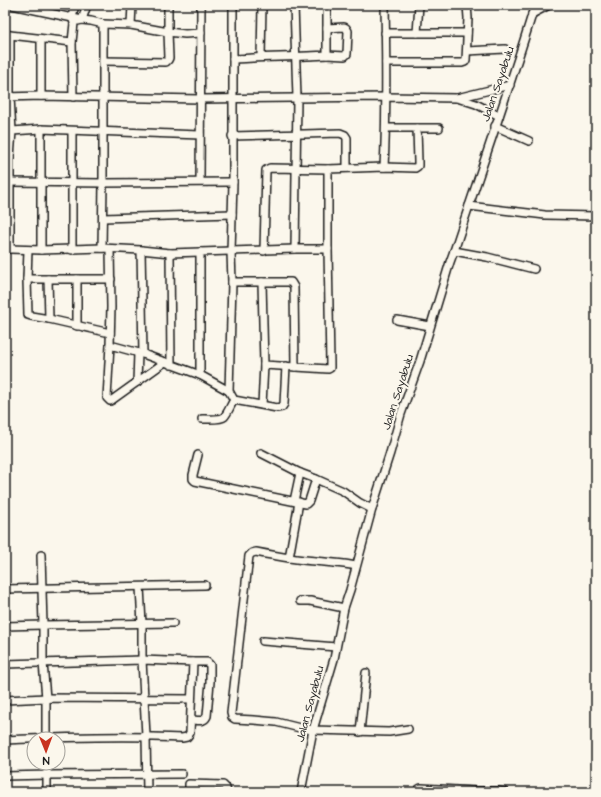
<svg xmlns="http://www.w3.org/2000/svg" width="601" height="797" viewBox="0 0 601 797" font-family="'Architects Daughter',sans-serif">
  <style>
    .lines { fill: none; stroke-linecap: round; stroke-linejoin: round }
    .street-casing { stroke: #1c1c1c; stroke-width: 10 }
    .street { stroke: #fbf7ec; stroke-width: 7 }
    .labels { text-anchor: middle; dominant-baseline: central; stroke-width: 4; stroke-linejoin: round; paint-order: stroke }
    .street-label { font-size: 12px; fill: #1c1c1c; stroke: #fbf7ec }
  </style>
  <rect width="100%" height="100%" fill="#fbf7ec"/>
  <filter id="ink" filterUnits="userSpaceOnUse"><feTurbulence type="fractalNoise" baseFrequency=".025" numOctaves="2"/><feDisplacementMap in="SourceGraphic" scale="8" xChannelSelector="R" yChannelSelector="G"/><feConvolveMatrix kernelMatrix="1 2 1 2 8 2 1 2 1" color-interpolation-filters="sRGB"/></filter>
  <g filter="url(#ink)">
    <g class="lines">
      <!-- street casing -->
      <g class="street-casing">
        <g id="street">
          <polyline points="294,5 297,98 295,249 328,249 328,169 384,167 415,168 418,166 418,162 417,128"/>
          <polyline points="532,14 549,5"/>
          <polyline points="72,17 74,23 72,42 73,97"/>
          <polyline points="72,17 75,5"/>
          <polyline points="78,21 82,20 87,5"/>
          <polyline points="103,24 131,25 168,32 185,34 201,33"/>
          <polyline points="131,25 132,5"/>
          <polyline points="327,28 344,27 346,28 348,31 347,54 345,56 327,55"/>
          <polyline points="385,33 467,33"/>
          <polyline points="417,33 419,5"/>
          <polyline points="5,34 10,35 72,42"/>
          <polyline points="10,35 10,97 12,131 10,158"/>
          <polyline points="467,51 505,49"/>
          <polyline points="261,57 262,5"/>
          <path d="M233,59C265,57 296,57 327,55V5"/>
          <polyline points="103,61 166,62 168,60 169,58 168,32 168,5"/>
          <polyline points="386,63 462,63 465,62 466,60 468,18 467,5"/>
          <polyline points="41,96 41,39"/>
          <polyline points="5,97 41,96 200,99 386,97 457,98 510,85"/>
          <polyline points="457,98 476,104 499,116"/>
          <polyline points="495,126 529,141"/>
          <polyline points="386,128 439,128"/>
          <polyline points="12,131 41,129 200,135"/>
          <polyline points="72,131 72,250"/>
          <polyline points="232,136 340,133 345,135 347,138 347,168"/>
          <polyline points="5,158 10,158 10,249"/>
          <path d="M384,167C387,113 386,59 385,5"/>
          <polyline points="200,181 201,5"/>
          <polyline points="10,182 103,183 103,24 91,21 82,20 12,5"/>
          <polyline points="469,206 545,215 596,216"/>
          <polyline points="103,218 232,214"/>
          <polyline points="102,248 103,183 233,182"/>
          <polyline points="5,249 10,249 41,250 102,248 141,250 170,253 200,252"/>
          <polyline points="110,249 111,307 110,345 143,354 200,375 229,391 234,400 277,408 282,407 284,404 286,366"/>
          <polyline points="28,250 27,279 28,315 31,316 49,319 110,333"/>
          <polyline points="41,250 41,129"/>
          <polyline points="141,250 143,354"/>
          <polyline points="264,251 266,170 270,168 328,169"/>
          <polyline points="454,251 487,257 534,269"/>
          <polyline points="170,253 171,365"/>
          <polyline points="27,279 111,279"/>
          <polyline points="48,279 49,319"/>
          <polyline points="77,279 77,326"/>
          <polyline points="232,282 231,252 233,182 233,5"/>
          <polyline points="262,282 264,365 328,369 330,368 330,365 328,249"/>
          <polyline points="397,320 430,326"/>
          <polyline points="110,345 107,398 110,401 112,400 165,362"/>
          <polyline points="200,375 200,252 295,249"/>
          <polyline points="137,382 138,353"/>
          <polyline points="229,391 232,282 291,282 294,287 295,367"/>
          <polyline points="262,405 264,365"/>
          <path d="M202,419C207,419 221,420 224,417C228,413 231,404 234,400"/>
          <polyline points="261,453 300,473 316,479 343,491 360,503 372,509"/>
          <polyline points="198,455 193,475 193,479 195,481 306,504 309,501 316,479"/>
          <polyline points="294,501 300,473"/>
          <polyline points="41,555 43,625 43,663 46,698 46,739"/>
          <polyline points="289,558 299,502"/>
          <path d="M356,566C343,563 329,563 316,561C296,560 276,556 256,552L252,553L249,556L231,713L232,717L235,719L254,720L276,722L300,728L313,730L389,732L408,729"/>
          <polyline points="140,587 142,624 142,660 146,736 147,792"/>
          <polyline points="5,589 205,585"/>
          <polyline points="300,601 310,601 344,608"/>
          <polyline points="5,626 43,625 173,623"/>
          <polyline points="263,641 336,647"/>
          <path d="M5,664L142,660L193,662L190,733L187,737L182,738C123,735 64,737 5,740"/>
          <polyline points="5,700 46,698 191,699"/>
          <path d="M191,720C197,720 204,723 207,716L210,682V665L207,662H193"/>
          <polyline points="360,732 366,673"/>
          <polyline points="47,763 47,792"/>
          <polyline points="5,776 48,775 182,774"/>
          <polyline points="477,791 498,791 505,792"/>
          <polyline points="189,792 189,784 223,785 226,788 227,792"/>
          <path d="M301,792L313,730L334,659L344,608L350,590L372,509L390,453L401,414L420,361L450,262L454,251C481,169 510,87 535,5"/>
          <polyline points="418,792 419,789 421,788 476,791 477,792"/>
        </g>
      </g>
      <!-- street -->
      <use href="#street" class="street"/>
    </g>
  </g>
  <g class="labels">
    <!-- street labels -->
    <g class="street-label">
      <text transform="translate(498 84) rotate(-71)">Jalan Sayabulu</text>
      <text transform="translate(398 392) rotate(-72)">Jalan Sayabulu</text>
      <text transform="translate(310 704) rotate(-75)">Jalan Sayabulu</text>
    </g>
  </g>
  <!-- margin -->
  <rect width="601" height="797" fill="none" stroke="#fbf7ec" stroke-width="20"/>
  <rect x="10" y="10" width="581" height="777" fill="none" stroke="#1c1c1c" stroke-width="1.5" filter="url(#ink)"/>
  <!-- north arrow -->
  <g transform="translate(46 751) rotate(179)"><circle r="19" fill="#fbf7ec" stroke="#a29f99"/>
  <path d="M0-3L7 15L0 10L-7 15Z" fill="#c8321e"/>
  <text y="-6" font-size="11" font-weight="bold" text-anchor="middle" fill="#1c1c1c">N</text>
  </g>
</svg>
